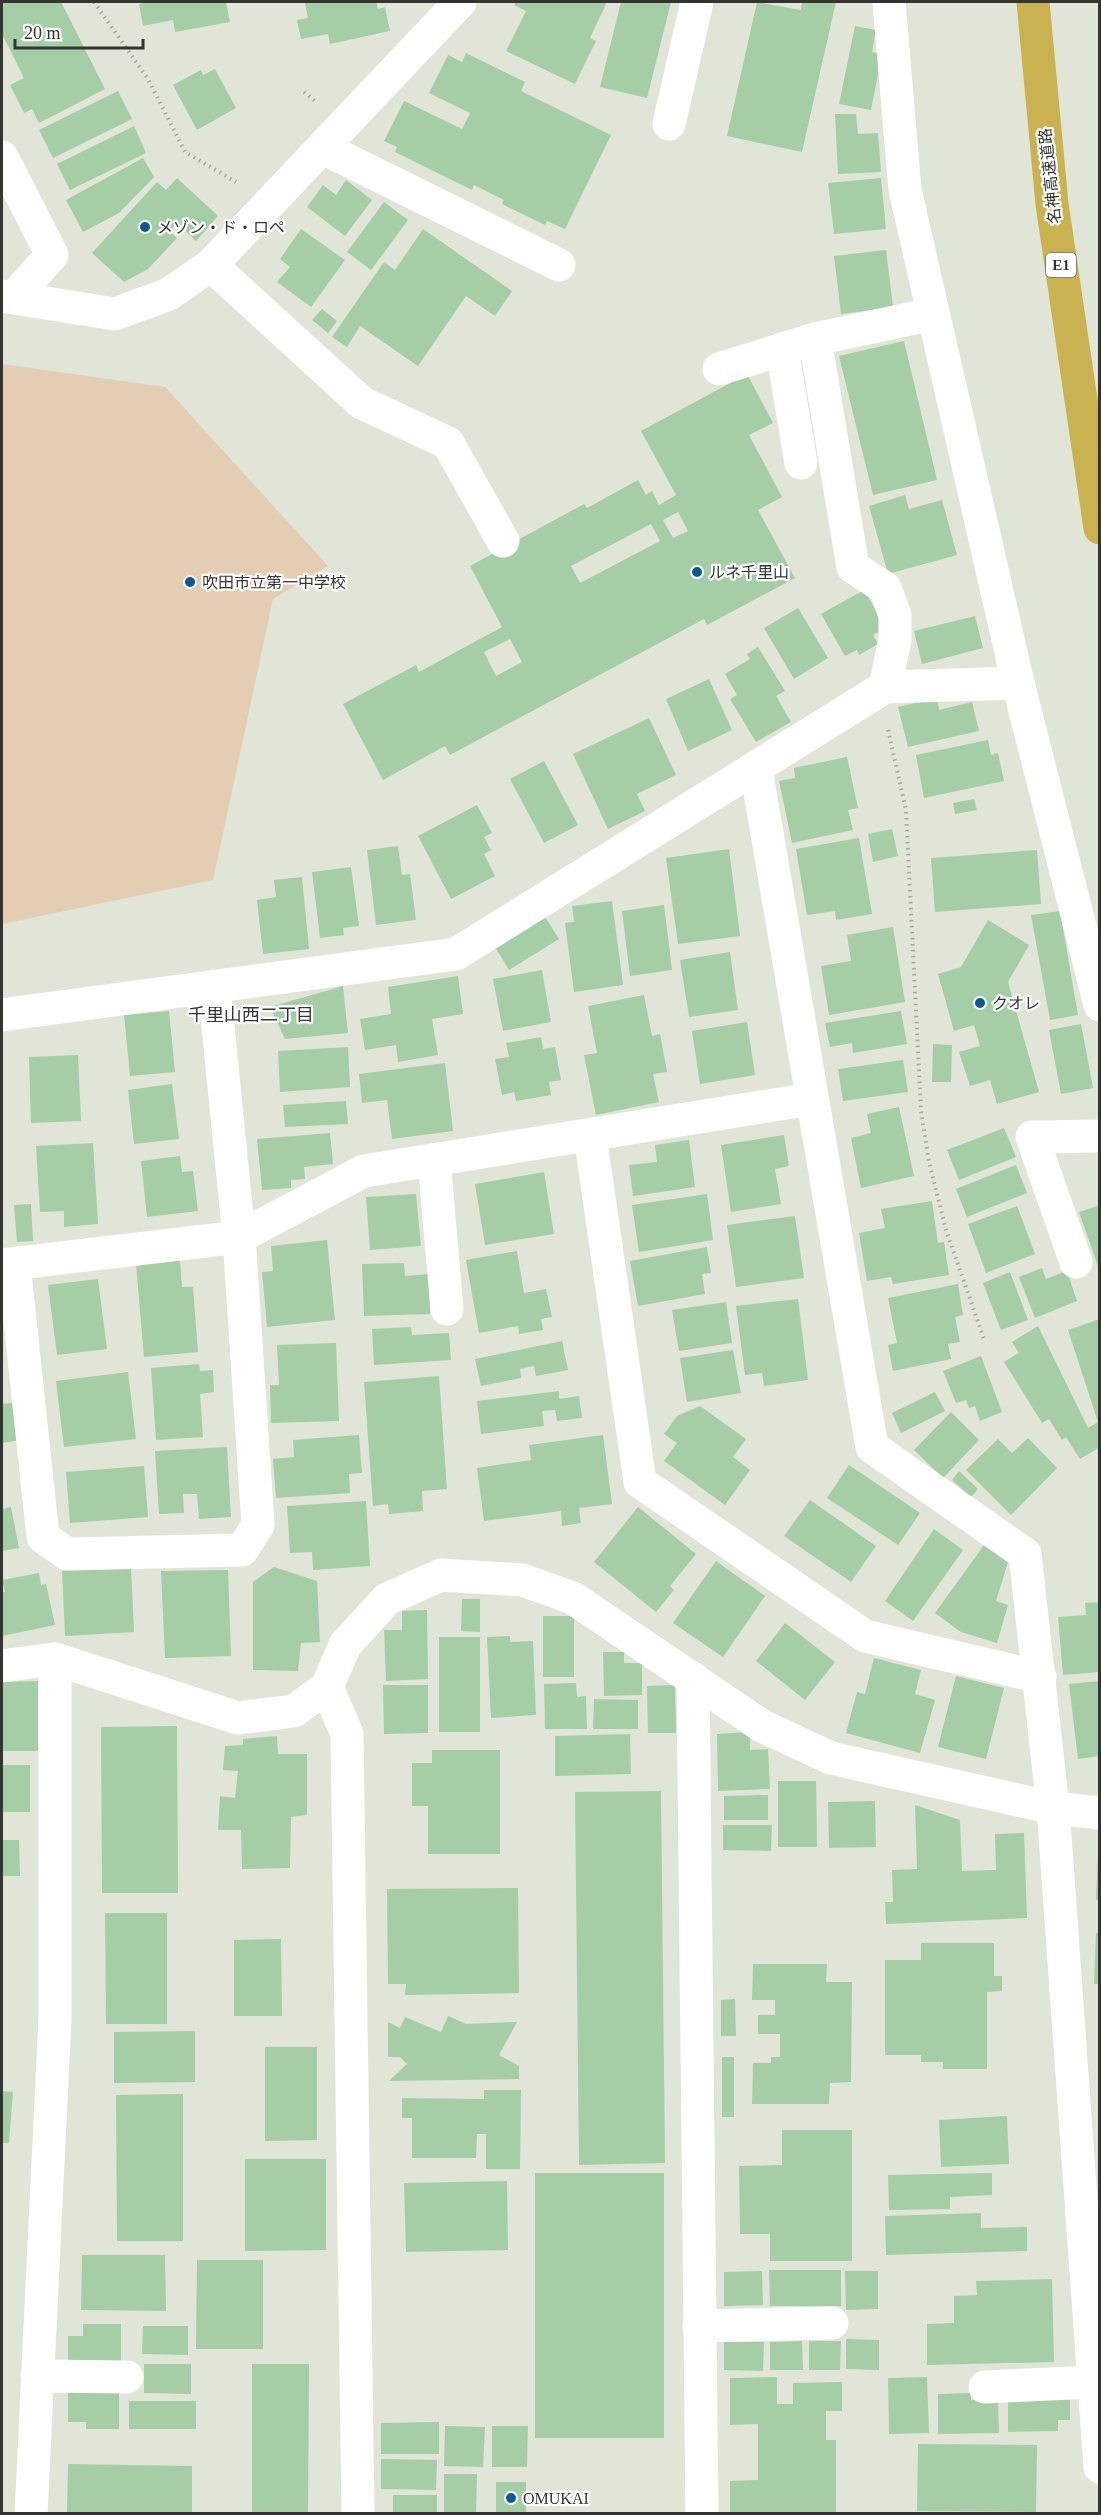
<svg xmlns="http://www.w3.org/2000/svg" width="1101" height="2515" viewBox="0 0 1101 2515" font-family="'Times New Roman','Noto Sans JP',serif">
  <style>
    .green { fill: #e3cdb3 }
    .building { fill: #a5cda6; fill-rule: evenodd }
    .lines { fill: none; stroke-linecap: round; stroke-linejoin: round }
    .path { stroke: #a6a99f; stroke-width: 4; stroke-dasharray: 1.5 4.5; stroke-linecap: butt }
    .minor { stroke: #fff; stroke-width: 33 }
    .highway { stroke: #cab251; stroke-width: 33 }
    .poi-dot { fill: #0c5a8d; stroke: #fff; stroke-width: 2 }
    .labels { text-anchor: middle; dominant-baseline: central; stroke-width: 4.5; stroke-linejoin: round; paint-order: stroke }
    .shield { fill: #fff; stroke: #71726e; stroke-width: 1.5 }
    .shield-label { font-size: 15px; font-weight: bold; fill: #343530 }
    .street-label { font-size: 16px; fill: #343530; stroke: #fff }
    .poi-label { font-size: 16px; fill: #343530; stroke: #fff; text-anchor: start }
    .neighbourhood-label { font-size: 18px; fill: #343530; stroke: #fff }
  </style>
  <rect width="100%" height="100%" fill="#e1e5d8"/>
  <!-- green -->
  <polygon class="green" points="2,364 165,387 328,566 273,599 213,880 2,924"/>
  <!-- building -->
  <g class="building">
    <polygon points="2,2 61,2 105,89 39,123 32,109 24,113 10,85 24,78 2,34"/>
    <polygon points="149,2 226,2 230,22 175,32 173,20 143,26 139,4"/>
    <polygon points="311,2 376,2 378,9 385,7 390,31 330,44 328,34 301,39 297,20 308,18 305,3"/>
    <polygon points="516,2 607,2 590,38 596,41 575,84 506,51 526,11 514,5"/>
    <polygon points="621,2 671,2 647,98 600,87"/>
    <polygon points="757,2 801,10 802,2 836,2 802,152 727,136"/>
    <polygon points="855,26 876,30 872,52 882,54 871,110 839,104"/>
    <polygon points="466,53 525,82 521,91 611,135 565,229 547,221 545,225 502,204 504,200 474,185 472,190 395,152 397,147 384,141 404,101 462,129 470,113 429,93 448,55 462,62"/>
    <polygon points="215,69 236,108 197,130 173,85 201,70 203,75"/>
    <polygon points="118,91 132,119 53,158 39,130"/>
    <polygon points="835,114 856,114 858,134 878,133 881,172 838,174"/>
    <polygon points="134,126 146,153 70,190 57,164"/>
    <polygon points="143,158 154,177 119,213 83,232 66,200"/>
    <polygon points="177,178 218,216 196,241 177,223 170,231 177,238 148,269 124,282 92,253 157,182 166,190"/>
    <polygon points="881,178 886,229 834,234 828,183"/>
    <polygon points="346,180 372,200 345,236 307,207 323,185 336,195"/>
    <polygon points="384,202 408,220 371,270 347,252"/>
    <polygon points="301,229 345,260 311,307 277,282 290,267 280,259"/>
    <polygon points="423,229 512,291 495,316 466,296 418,366 360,326 347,347 332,337 384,262 395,270"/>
    <polygon points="886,250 893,307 841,314 834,256"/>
    <polygon points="322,309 337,321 328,333 312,320"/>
    <polygon points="904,341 937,480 873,495 839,356"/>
    <path d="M747,374L773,423L749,435L782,497L758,510L795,578L707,625L704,619L450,755L445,746L383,780L343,704L416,665L419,672L502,627L470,566L584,504L587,508L638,480L646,495L652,491L659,505L676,495L641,431ZM678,512L688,531L673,538L663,520ZM651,524L660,541L580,583L571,566ZM510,639L522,662L496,676L484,652Z"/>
    <polygon points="905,495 909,509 942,500 957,555 888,574 869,506"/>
    <polygon points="864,590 886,628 873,635 878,644 859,655 857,650 845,656 821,614"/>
    <polygon points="798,608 828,658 794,679 764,628"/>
    <polygon points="975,616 983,648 922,664 914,631"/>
    <polygon points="758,647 785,691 776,696 791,722 756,742 730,699 737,695 725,674 750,659 747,654"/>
    <polygon points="709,679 732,730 688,751 666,699"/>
    <polygon points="937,698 939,710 972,702 979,731 908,747 898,707"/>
    <polygon points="649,718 676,775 637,794 645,811 608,829 573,754"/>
    <polygon points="988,740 991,755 998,753 1004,781 924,798 916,755"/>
    <polygon points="847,757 858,808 848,810 853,830 792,843 779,781 795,778 794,768"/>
    <polygon points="544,761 578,825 544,843 510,779"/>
    <polygon points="974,799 977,810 955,814 953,803"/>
    <polygon points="477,805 492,833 484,837 491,850 484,854 495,876 451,899 418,836"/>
    <polygon points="892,829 898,856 873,862 868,834"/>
    <polygon points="859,838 872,914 836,920 835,911 807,915 796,849"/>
    <polygon points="398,846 402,875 410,874 416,920 376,925 367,850"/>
    <polygon points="729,849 740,936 678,944 666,858"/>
    <polygon points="1037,850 1041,904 935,912 931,858"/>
    <polygon points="351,867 359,926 343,928 344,935 320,938 312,872"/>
    <polygon points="302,877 309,949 263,954 257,900 276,897 274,880"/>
    <polygon points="612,901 623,985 574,992 565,923 574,922 572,906"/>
    <polygon points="664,905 672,970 630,976 622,911"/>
    <polygon points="1060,911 1078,1015 1050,1020 1031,915"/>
    <polygon points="545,917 559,939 509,970 495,947"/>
    <polygon points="988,920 1029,945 1008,982 1039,1092 997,1104 990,1080 970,1086 959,1052 980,1046 974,1025 954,1031 938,974 961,967"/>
    <polygon points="893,927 905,1002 829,1015 821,966 851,961 847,935"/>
    <polygon points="730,952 738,1010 689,1017 680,960"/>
    <polygon points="542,970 551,1022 503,1031 493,979"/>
    <polygon points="458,976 463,1014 432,1019 438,1055 398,1062 396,1045 365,1050 360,1019 391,1014 388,987"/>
    <polygon points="343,986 348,1033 285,1039 270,1007"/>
    <polygon points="644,995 652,1036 660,1034 667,1072 653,1074 659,1102 596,1115 584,1055 597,1053 588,1006"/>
    <polygon points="169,1011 175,1072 130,1076 124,1015"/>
    <polygon points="901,1011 907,1044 853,1053 852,1043 830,1047 825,1023"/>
    <polygon points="747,1022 755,1075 700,1084 692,1031"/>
    <polygon points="1081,1024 1093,1088 1061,1094 1049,1030"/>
    <polygon points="541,1037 543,1049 555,1047 561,1080 549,1082 551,1095 516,1101 514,1092 502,1095 495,1059 509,1057 506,1043"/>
    <polygon points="933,1044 952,1045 951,1082 932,1082"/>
    <polygon points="348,1047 350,1087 280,1092 278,1051"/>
    <polygon points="78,1055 81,1121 31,1123 29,1057"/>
    <polygon points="903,1060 908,1092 843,1101 838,1069"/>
    <polygon points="445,1063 453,1131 392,1139 387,1100 362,1103 359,1074"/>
    <polygon points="172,1084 179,1139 134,1144 128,1090"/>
    <polygon points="346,1101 348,1124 285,1127 283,1105"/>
    <polygon points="899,1107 914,1176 861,1188 851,1138 871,1133 867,1114"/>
    <polygon points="1004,1128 1016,1157 959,1180 947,1150"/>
    <polygon points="330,1133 333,1164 304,1167 305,1179 291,1180 291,1188 262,1190 257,1139"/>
    <polygon points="784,1135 789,1166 775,1169 781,1204 731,1212 721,1145"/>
    <polygon points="689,1140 695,1187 633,1196 629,1165 657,1162 655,1145"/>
    <polygon points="93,1143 98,1224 64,1227 64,1211 40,1212 36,1146"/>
    <polygon points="180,1156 182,1172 193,1171 198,1211 147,1217 141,1161"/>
    <polygon points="1016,1165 1027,1193 967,1217 956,1189"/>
    <polygon points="544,1172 554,1234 485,1245 475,1184"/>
    <polygon points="416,1194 421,1246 370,1250 366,1197"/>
    <polygon points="707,1194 713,1240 639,1252 632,1205"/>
    <polygon points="932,1201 938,1243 944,1242 949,1275 893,1284 891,1277 867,1281 859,1233 885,1228 881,1209"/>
    <polygon points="31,1204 33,1241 17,1242 14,1205"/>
    <polygon points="1100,1205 1100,1269 1099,1269 1079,1212"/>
    <polygon points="1017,1206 1035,1254 986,1273 968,1224"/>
    <polygon points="795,1216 804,1278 736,1287 727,1225"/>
    <polygon points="327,1240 335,1320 267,1327 262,1272 273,1271 271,1246"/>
    <polygon points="707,1247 711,1273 702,1274 705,1294 638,1306 630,1261"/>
    <polygon points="517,1251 524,1293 546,1289 552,1317 541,1319 543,1330 519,1334 518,1326 479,1333 466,1260"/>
    <polygon points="180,1260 182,1287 193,1287 198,1352 144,1357 136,1264"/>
    <polygon points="404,1263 405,1276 429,1274 430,1314 364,1316 362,1264"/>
    <polygon points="1042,1268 1046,1279 1067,1271 1077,1301 1035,1318 1019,1277"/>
    <polygon points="1010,1272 1028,1320 1001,1330 983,1283"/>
    <polygon points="98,1279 107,1349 57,1355 48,1285"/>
    <polygon points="958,1284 963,1315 955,1317 960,1342 948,1344 951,1359 893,1371 888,1345 897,1343 888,1298"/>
    <polygon points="798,1299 808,1380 764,1386 762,1373 745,1375 736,1306"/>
    <polygon points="726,1302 732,1343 679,1351 672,1310"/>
    <polygon points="1100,1319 1100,1447 1080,1459 1066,1437 1062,1440 1049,1419 1042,1423 1004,1362 1019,1353 1012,1342 1038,1326 1088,1428 1098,1422 1068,1330"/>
    <polygon points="411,1327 412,1335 449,1333 451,1360 374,1365 372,1329"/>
    <polygon points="562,1341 568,1370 536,1376 534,1366 520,1369 521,1378 481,1386 475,1359"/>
    <polygon points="336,1343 339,1421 271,1423 270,1385 279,1385 277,1345"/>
    <polygon points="733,1350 741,1393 687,1402 680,1358"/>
    <polygon points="981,1356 1002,1412 980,1421 975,1406 969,1408 966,1400 956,1403 943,1371"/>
    <polygon points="199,1364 200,1371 213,1370 214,1392 200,1394 203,1437 156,1440 151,1368"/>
    <polygon points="128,1372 136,1439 64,1447 56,1381"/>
    <polygon points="439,1376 447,1489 422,1491 423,1511 389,1514 388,1504 373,1506 364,1382"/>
    <polygon points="559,1391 559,1399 579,1396 582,1418 557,1421 555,1410 542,1411 544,1426 481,1434 477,1401"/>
    <polygon points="935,1392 945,1411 901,1433 892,1413"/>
    <polygon points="17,1402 21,1440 2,1443 2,1404"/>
    <polygon points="700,1406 746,1439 733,1457 750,1470 725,1505 664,1461 677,1443 664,1434 677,1416"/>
    <polygon points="951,1412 979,1440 943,1478 914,1450"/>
    <polygon points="359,1435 362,1473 349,1474 350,1493 276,1498 273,1459 294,1457 293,1440"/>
    <polygon points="603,1435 612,1504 579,1508 581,1523 562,1526 561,1511 484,1521 477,1468 531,1460 529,1445"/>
    <polygon points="1028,1438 1057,1468 1011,1515 966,1470 998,1439 1012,1453"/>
    <polygon points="227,1447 231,1517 199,1519 197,1494 183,1494 184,1513 159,1514 155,1451"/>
    <polygon points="849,1465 920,1513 898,1545 827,1498"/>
    <polygon points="144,1466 148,1517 70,1523 66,1472"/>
    <polygon points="959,1471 978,1489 971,1497 952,1480"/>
    <polygon points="810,1500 876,1546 851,1582 784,1536"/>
    <polygon points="366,1501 370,1566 313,1570 312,1552 290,1553 287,1506"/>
    <polygon points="11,1507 19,1548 2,1551 2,1509"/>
    <polygon points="638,1507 696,1554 670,1586 674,1590 656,1612 594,1562"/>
    <polygon points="934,1529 963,1550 913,1621 885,1601"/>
    <polygon points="984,1545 1008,1562 996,1601 1008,1605 997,1643 961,1632 935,1613"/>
    <polygon points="716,1561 765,1596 723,1657 673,1623"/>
    <polygon points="131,1567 134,1632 65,1636 62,1571"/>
    <polygon points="274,1567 317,1581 320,1642 301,1643 298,1671 253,1670 253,1582"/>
    <polygon points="228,1570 231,1656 165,1658 161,1571"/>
    <polygon points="39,1573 41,1585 46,1584 55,1625 2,1636 2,1592 5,1592 2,1580"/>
    <polygon points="462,1599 480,1599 480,1632 461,1631"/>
    <polygon points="1100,1602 1100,1672 1063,1675 1058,1617 1086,1615 1085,1603"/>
    <polygon points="427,1610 428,1679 386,1681 384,1630 402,1630 402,1611"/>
    <rect x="543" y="1616" width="31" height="61"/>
    <polygon points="785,1623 835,1662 805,1700 756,1661"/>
    <polygon points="510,1636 510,1642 533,1641 536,1715 491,1718 487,1637"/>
    <rect x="439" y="1637" width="41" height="95"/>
    <polygon points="603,1652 624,1652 624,1663 642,1663 642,1695 604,1696"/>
    <polygon points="874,1658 921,1670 915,1694 935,1700 920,1753 846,1733 857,1692 865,1694"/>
    <polygon points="956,1676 1004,1688 986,1759 938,1747"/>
    <polygon points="38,1681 38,1751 2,1751 2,1682"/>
    <polygon points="1100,1681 1100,1756 1078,1759 1069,1684"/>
    <polygon points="576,1683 577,1697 586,1696 587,1729 545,1729 544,1684"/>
    <polygon points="383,1685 428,1685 428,1733 384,1734"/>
    <polygon points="675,1685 676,1733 648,1733 647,1686"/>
    <polygon points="594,1699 638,1700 638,1729 593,1729"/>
    <polygon points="177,1726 178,1893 102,1893 101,1727"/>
    <polygon points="750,1732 750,1750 768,1749 770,1789 718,1791 717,1734"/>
    <polygon points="630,1734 631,1774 555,1776 555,1736"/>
    <polygon points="277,1736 278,1754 307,1754 307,1815 291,1817 290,1868 242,1869 241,1830 218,1830 220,1796 235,1798 238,1771 223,1770 225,1746 243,1745 243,1739"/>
    <polygon points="432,1750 500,1750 500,1854 428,1854 428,1806 412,1806 412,1763 432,1763"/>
    <rect x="2" y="1765" width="28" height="47"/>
    <polygon points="778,1781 816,1781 817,1847 778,1847"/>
    <polygon points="661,1791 665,2163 579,2165 575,1792"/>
    <polygon points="768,1795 768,1820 724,1820 724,1796"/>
    <polygon points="875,1801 876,1847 829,1848 828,1802"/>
    <polygon points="915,1805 960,1820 962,1871 996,1870 995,1834 1024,1833 1027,1918 886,1924 885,1902 893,1902 892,1870 917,1869"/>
    <polygon points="723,1825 772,1825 771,1851 723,1850"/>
    <polygon points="2,1840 19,1840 20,1876 2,1876"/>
    <polygon points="1098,1857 1100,1857 1100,1900 1096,1900"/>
    <polygon points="518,1888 519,1993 405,1995 406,1984 388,1984 387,1889"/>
    <polygon points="105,1913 167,1913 167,2024 106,2024"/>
    <polygon points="1096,1933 1100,1933 1100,1984 1094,1984"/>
    <polygon points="281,1939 282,2016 234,2016 234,1940"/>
    <polygon points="921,1943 994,1943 994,1976 1002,1976 1002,1991 987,1992 987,2069 943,2069 943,2062 921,2062 921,2055 885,2055 885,1960 921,1960"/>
    <polygon points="753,1964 827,1964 826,1982 852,1982 851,2082 830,2083 829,2104 752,2104 753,2063 771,2063 771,2057 780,2057 780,2034 758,2034 758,2015 775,2015 775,2000 752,2000"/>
    <polygon points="735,1999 736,2036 721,2036 721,2000"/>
    <polygon points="448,2016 466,2024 517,2022 499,2055 519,2066 519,2079 389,2081 407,2064 400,2057 388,2057 388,2022 400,2028 405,2017 441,2032"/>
    <polygon points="195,2031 195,2082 114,2083 114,2032"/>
    <polygon points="265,2047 317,2047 317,2140 265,2141"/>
    <rect x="722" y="2057" width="12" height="60"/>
    <polygon points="484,2090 521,2090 520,2169 486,2169 486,2134 477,2134 476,2158 412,2158 412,2118 402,2118 402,2098 484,2099"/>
    <polygon points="2,2091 13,2092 9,2143 2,2143"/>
    <polygon points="183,2094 183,2241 117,2241 116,2095"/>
    <polygon points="1007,2116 1009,2164 941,2167 939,2120"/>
    <polygon points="782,2130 852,2130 852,2261 770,2261 770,2234 740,2234 739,2166 782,2165"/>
    <polygon points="245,2159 326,2159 326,2250 245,2251"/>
    <rect x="535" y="2173" width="129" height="265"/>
    <polygon points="992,2173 992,2195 950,2197 950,2209 889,2210 888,2175"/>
    <polygon points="507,2181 508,2250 406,2252 404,2183"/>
    <polygon points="981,2213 981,2228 1027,2227 1027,2251 886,2255 885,2216"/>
    <polygon points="82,2255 165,2255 166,2311 81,2310"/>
    <polygon points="197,2260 263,2260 263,2349 196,2349"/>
    <polygon points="769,2270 841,2270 841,2306 770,2306"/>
    <polygon points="762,2271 763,2305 724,2306 724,2272"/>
    <polygon points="845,2271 878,2271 878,2309 846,2310"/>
    <polygon points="1052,2279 1054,2362 927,2365 927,2324 954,2323 954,2296 977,2295 976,2281"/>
    <polygon points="83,2324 121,2324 121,2365 68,2365 68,2336 83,2336"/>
    <polygon points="143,2326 188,2326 188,2355 142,2354"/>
    <polygon points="846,2339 879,2340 879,2370 846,2369"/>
    <polygon points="802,2341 803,2370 770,2370 770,2342"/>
    <polygon points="809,2341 841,2341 840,2370 809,2370"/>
    <polygon points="724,2342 764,2342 763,2371 724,2370"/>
    <polygon points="144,2364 191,2364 191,2394 144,2393"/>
    <polygon points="252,2364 309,2364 308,2514 252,2514"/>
    <polygon points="777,2377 777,2404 793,2404 793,2383 842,2382 842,2411 826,2411 826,2440 836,2440 836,2514 730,2514 730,2481 758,2480 758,2424 730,2425 730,2378"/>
    <polygon points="927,2377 929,2433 889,2434 888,2378"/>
    <polygon points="68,2391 119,2391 119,2429 86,2429 86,2422 68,2422"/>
    <polygon points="971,2393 971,2400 998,2400 999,2433 938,2434 938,2394"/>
    <polygon points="1070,2397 1070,2420 1058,2420 1058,2431 1008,2432 1008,2398"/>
    <rect x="129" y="2401" width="67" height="28"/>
    <polygon points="439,2422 439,2454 381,2454 381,2423"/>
    <polygon points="445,2426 485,2427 483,2467 444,2466"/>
    <polygon points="492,2426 528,2426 527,2467 492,2467"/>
    <polygon points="918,2444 1037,2445 1036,2512 917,2511"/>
    <polygon points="381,2459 437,2460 436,2490 381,2489"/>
    <polygon points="68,2464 192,2466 192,2514 67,2513"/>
    <polygon points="444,2474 477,2474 476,2514 444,2514"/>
    <rect x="496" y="2482" width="30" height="32"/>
    <rect x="393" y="2495" width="44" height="19"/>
  </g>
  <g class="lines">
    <!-- path -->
    <g class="path">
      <polyline points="94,2 148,79 185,152 236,182"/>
      <polyline points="304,92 315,101"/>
      <polyline points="888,730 906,810 921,1111 929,1162 946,1230 984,1339"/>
    </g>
    <!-- minor -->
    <g class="minor">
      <polyline points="889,2 905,190 1018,683 1100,1005"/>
      <polyline points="669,124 697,2"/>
      <polyline points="323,148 559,265"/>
      <polyline points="2,157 52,255 14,297"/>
      <polyline points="211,265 362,403 448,443 503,541"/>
      <polyline points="2,296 115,314 169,294 211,265 460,2"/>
      <polyline points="815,339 853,567 885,588 895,615 895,640 885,687"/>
      <polyline points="782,349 801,463"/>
      <polyline points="719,369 815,339 933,314"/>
      <polyline points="756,769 872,1447 1025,1554 1053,1808 1100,2467"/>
      <polyline points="2,1015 456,954 885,687 1018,683"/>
      <polyline points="590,1135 640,1482 865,1636 1040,1677"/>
      <polyline points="434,1160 447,1309"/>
      <polyline points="1076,1262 1032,1137 1100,1136"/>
      <polyline points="14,1264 43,1537 67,1554 242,1550 258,1525 239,1237 214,986"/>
      <polyline points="2,1265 239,1237 364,1171 811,1099"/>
      <polyline points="2,1666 55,1659 238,1718 294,1711 327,1687 345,1645 387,1599 441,1575 522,1580 573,1598 762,1726 831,1758 1053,1808 1100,1813"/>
      <polyline points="693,1678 702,2514"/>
      <polyline points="327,1687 347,1734 358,2514"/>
      <polyline points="699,2326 832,2323"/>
      <polyline points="37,2376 127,2377"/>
      <polyline points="985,2387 1094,2382"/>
      <polyline points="31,2514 55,2018 55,1659"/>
    </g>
    <!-- highway -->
    <polyline class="highway" points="1033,2 1052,204 1100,528"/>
  </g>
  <!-- markers -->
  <g class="poi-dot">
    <circle cx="145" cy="227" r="6"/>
    <circle cx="697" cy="572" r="6"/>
    <circle cx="190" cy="582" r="6"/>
    <circle cx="980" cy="1003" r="6"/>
    <circle cx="511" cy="2498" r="6"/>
  </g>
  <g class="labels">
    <!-- shield labels -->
    <rect class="shield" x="1046" y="253" width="30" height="24" rx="4.5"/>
    <g class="shield-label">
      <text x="1061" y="265">E1</text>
    </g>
    <!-- street labels -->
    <g class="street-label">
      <text transform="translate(1050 176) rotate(-96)">名神高速道路</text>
    </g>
    <!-- poi labels -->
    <g class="poi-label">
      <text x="157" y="227">メゾン・ド・ロペ</text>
      <text x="709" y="572">ルネ千里山</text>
      <text x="202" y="582">吹田市立第一中学校</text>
      <text x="992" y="1003">クオレ</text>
      <text x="523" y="2498">OMUKAI</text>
    </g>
    <!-- neighbourhood labels -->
    <g class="neighbourhood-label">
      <text x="251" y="1015">千里山西二丁目</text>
    </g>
  </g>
  <!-- border -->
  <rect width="1101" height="2515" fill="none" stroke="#343530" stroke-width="6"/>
  <!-- scale -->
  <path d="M15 39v9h128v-9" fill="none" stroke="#343530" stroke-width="3"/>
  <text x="24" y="39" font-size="18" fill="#343530" stroke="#ffffff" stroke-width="4.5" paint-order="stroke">20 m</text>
</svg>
